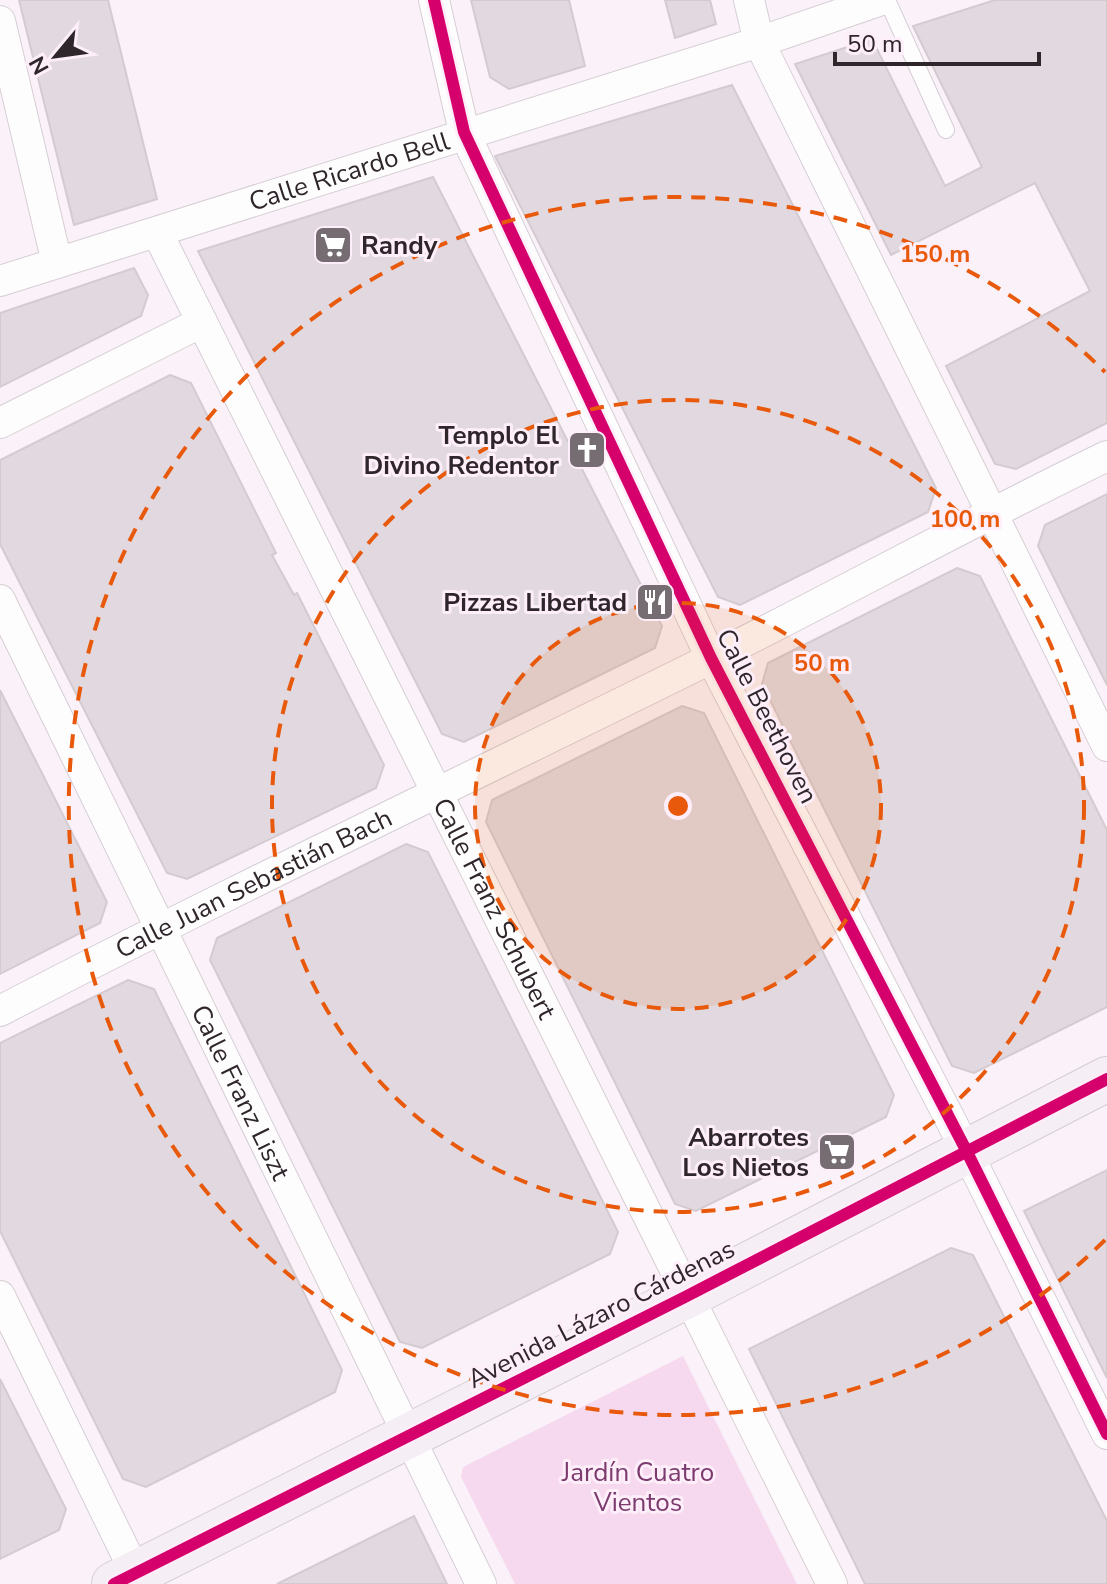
<svg xmlns="http://www.w3.org/2000/svg" width="1107" height="1584" viewBox="0 0 1107 1584" font-family="'Nunito Sans',sans-serif">
  <style>
    .green { fill: #f6d8ef }
    .building { fill: #e1d9df; stroke: #d4cbd1; stroke-width: 2 }
    .lines { fill: none; stroke-linecap: round; stroke-linejoin: round }
    .service-casing { stroke: #d6ced4; stroke-width: 18 }
    .minor-casing { stroke: #d6ced4; stroke-width: 32 }
    .primary-casing { stroke: #d4cfd2; stroke-width: 46 }
    .service { stroke: #fefdfe; stroke-width: 16 }
    .minor { stroke: #fefdfe; stroke-width: 30 }
    .primary { stroke: #f5eef4; stroke-width: 44 }
    .cycleway-casing { stroke: #fdeef9; stroke-width: 17 }
    .cycleway { stroke: #d6006c; stroke-width: 12 }
    .ring { fill: none; stroke: #e8590c; stroke-width: 4; stroke-dasharray: 14 10 }
    .labels { text-anchor: middle; dominant-baseline: central; stroke-width: 6; stroke-linejoin: round; paint-order: stroke }
    .street-label { font-size: 26px; fill: #2f262c; stroke: #fdeef9 }
    .poi-label { font-size: 26px; font-weight: bold; fill: #2f262c; stroke: #fdeef9; text-anchor: end }
    .park-label { font-size: 26px; fill: #7c3a6e; stroke: #fdeef9 }
    .centre { fill: #e8590c; stroke: #fdeef9; stroke-width: 4 }
    .ring-label { font-size: 24px; text-anchor: middle; font-weight: bold; fill: #e8590c; stroke: #fdeef9; stroke-width: 6; stroke-linejoin: round; paint-order: stroke }
  </style>
  <rect width="100%" height="100%" fill="#faf2f8"/>
  <!-- green -->
  <polygon class="green" points="683,1356 797,1584 515,1584 461,1477 463,1467"/>
  <!-- building -->
  <g class="building">
    <polygon points="19,0 108,0 157,199 74,225"/>
    <polygon points="471,0 569,0 585,66 509,89 490,77"/>
    <polygon points="665,0 710,0 716,24 675,38"/>
    <polygon points="995,0 1107,0 1107,423 1016,469 995,464 946,366 1090,291 1035,183 891,255 795,64 872,39 945,186 982,167 913,26"/>
    <polygon points="732,85 936,488 928,512 740,605 718,597 495,156"/>
    <polygon points="433,177 662,626 655,648 464,742 442,734 198,251"/>
    <polygon points="134,268 148,295 141,316 0,387 0,313"/>
    <polygon points="170,375 191,383 276,553 272,555 294,595 297,593 384,765 376,788 187,879 167,873 0,544 0,460"/>
    <polygon points="1107,494 1107,685 1038,546 1045,525"/>
    <polygon points="957,568 980,576 1107,830 1107,1007 974,1073 952,1066 762,684 768,663"/>
    <polygon points="0,690 107,902 100,923 0,974"/>
    <polygon points="682,706 704,713 894,1095 886,1117 696,1211 675,1204 486,822 492,800"/>
    <polygon points="406,844 428,852 618,1232 610,1254 422,1348 400,1342 210,960 217,938"/>
    <polygon points="128,980 154,989 342,1370 335,1392 146,1487 123,1479 0,1231 0,1043"/>
    <polygon points="1107,1170 1107,1378 1024,1211"/>
    <polygon points="951,1248 973,1255 1107,1521 1107,1584 865,1584 749,1349"/>
    <polygon points="0,1379 66,1509 59,1530 0,1559"/>
    <polygon points="414,1516 447,1584 277,1584 346,1550"/>
  </g>
  <g class="lines">
    <!-- service casing -->
    <g class="service-casing">
      <polyline id="service" points="887,0 946,130"/>
    </g>
    <!-- minor casing -->
    <g class="minor-casing">
      <g id="minor">
        <polyline points="434,0 464,132 711,658 966,1150 1107,1434"/>
        <polyline points="749,0 759,42 1107,746"/>
        <polyline points="0,21 57,263"/>
        <path id="s1" d="M157,232L832,1584"/>
        <path id="s2" d="M0,281L759,42L881,0"/>
        <polyline points="0,423 202,322"/>
        <path id="s3" d="M0,600L481,1584"/>
        <path id="s4" d="M0,1011C234,889 472,777 708,660C842,593 972,521 1107,456"/>
        <polyline points="0,1296 141,1584"/>
      </g>
    </g>
    <!-- primary casing -->
    <g class="primary-casing">
      <polyline id="primary" points="114,1584 685,1297 1107,1079"/>
    </g>
    <!-- service -->
    <use href="#service" class="service"/>
    <!-- minor -->
    <use href="#minor" class="minor"/>
    <!-- primary -->
    <use href="#primary" class="primary"/>
    <!-- cycleway casing -->
    <g class="cycleway-casing">
      <g id="cycleway">
        <polyline points="434,0 464,132 711,658 966,1150 1107,1434"/>
        <polyline points="114,1584 685,1297 1107,1079"/>
      </g>
    </g>
    <!-- cycleway -->
    <use href="#cycleway" class="cycleway"/>
  </g>
  <!-- distance rings -->
  <circle cx="678" cy="806" r="203" fill="#e8590c" fill-opacity=".12"/>
  <g class="ring">
    <circle cx="678" cy="806" r="203"/>
    <circle cx="678" cy="806" r="406"/>
    <path d="M1105 1240A609 609 0 1 1 1105 372"/>
  </g>
  <!-- icons -->
  <defs>
    <g id="supermarket-square" transform="scale(2)"><rect x="-9" y="-9" width="18" height="18" rx="4" fill="#766d73" stroke="#fdeef9"/><path d="M-6-5.5h2.5l.6 2H6L4.5 2H-2.5L-4.4-4H-6ZM-1.5 3.2a1.3 1.3 0 1 0 .1 0ZM3 3.2a1.3 1.3 0 1 0 .1 0Z" fill="#fff"/></g>
    <g id="church-square" transform="scale(2)"><rect x="-9" y="-9" width="18" height="18" rx="4" fill="#766d73" stroke="#fdeef9"/><path d="M-1.2-6h2.4v3.5h3.3v2.4h-3.3V6h-2.4V-.1h-3.3v-2.4h3.3Z" fill="#fff"/></g>
    <g id="restaurant-square" transform="scale(2)"><rect x="-9" y="-9" width="18" height="18" rx="4" fill="#766d73" stroke="#fdeef9"/><path d="M-5-6h1v4h1v-4h1v4h1v-4h1v5L-1.5 .5V6h-2V.5L-5-1ZM5-6V6H3V1.5H1.5Q1.5-4 5-6Z" fill="#fff"/></g>
  </defs>
  <g fill-rule="evenodd">
    <use href="#supermarket-square" x="333" y="245"/>
    <use href="#church-square" x="587" y="450"/>
    <use href="#restaurant-square" x="655" y="602"/>
    <use href="#supermarket-square" x="837" y="1152"/>
  </g>
  <g class="labels">
    <!-- street labels -->
    <g class="street-label">
      <text stroke="none"><textPath href="#s2" startOffset="366">Calle Ricardo Bell</textPath></text>
      <text transform="translate(767 716) rotate(63)">Calle Beethoven</text>
      <text stroke="none"><textPath href="#s4" startOffset="284">Calle Juan Sebastián Bach</textPath></text>
      <text stroke="none"><textPath href="#s1" startOffset="756">Calle Franz Schubert</textPath></text>
      <text stroke="none"><textPath href="#s3" startOffset="548">Calle Franz Liszt</textPath></text>
      <text transform="translate(601 1314) rotate(-27)">Avenida Lázaro Cárdenas</text>
    </g>
    <!-- poi labels -->
    <g class="poi-label">
      <text x="361" y="245" text-anchor="start">Randy</text>
      <text x="559" y="435">Templo El<tspan x="559" dy="30">Divino Redentor</tspan></text>
      <text x="627" y="602">Pizzas Libertad</text>
      <text x="809" y="1137">Abarrotes<tspan x="809" dy="30">Los Nietos</tspan></text>
    </g>
    <!-- park labels -->
    <g class="park-label">
      <text x="638" y="1472">Jardín Cuatro<tspan x="638" dy="30">Vientos</tspan></text>
    </g>
  </g>
  <circle cx="678" cy="806" r="12" class="centre"/>
  <g class="ring-label">
    <text x="935" y="262">150 m</text>
    <text x="965" y="527">100 m</text>
    <text x="822" y="671">50 m</text>
  </g>
  <!-- north arrow -->
  <g transform="translate(56 56) rotate(241)" stroke="#fdeef9" stroke-width="6" paint-order="stroke">
  <path d="M0-6L14 30L0 20L-14 30Z" fill="#2f262c"/>
  <text y="-12" font-size="22" font-weight="bold" text-anchor="middle" fill="#2f262c">N</text>
  </g>
  <!-- scale -->
  <path d="M835 52v12h204v-12" fill="none" stroke="#2f262c" stroke-width="4"/>
  <text x="847" y="52" font-size="24" fill="#2f262c" stroke="#fdeef9" stroke-width="6" paint-order="stroke">50 m</text>
</svg>
